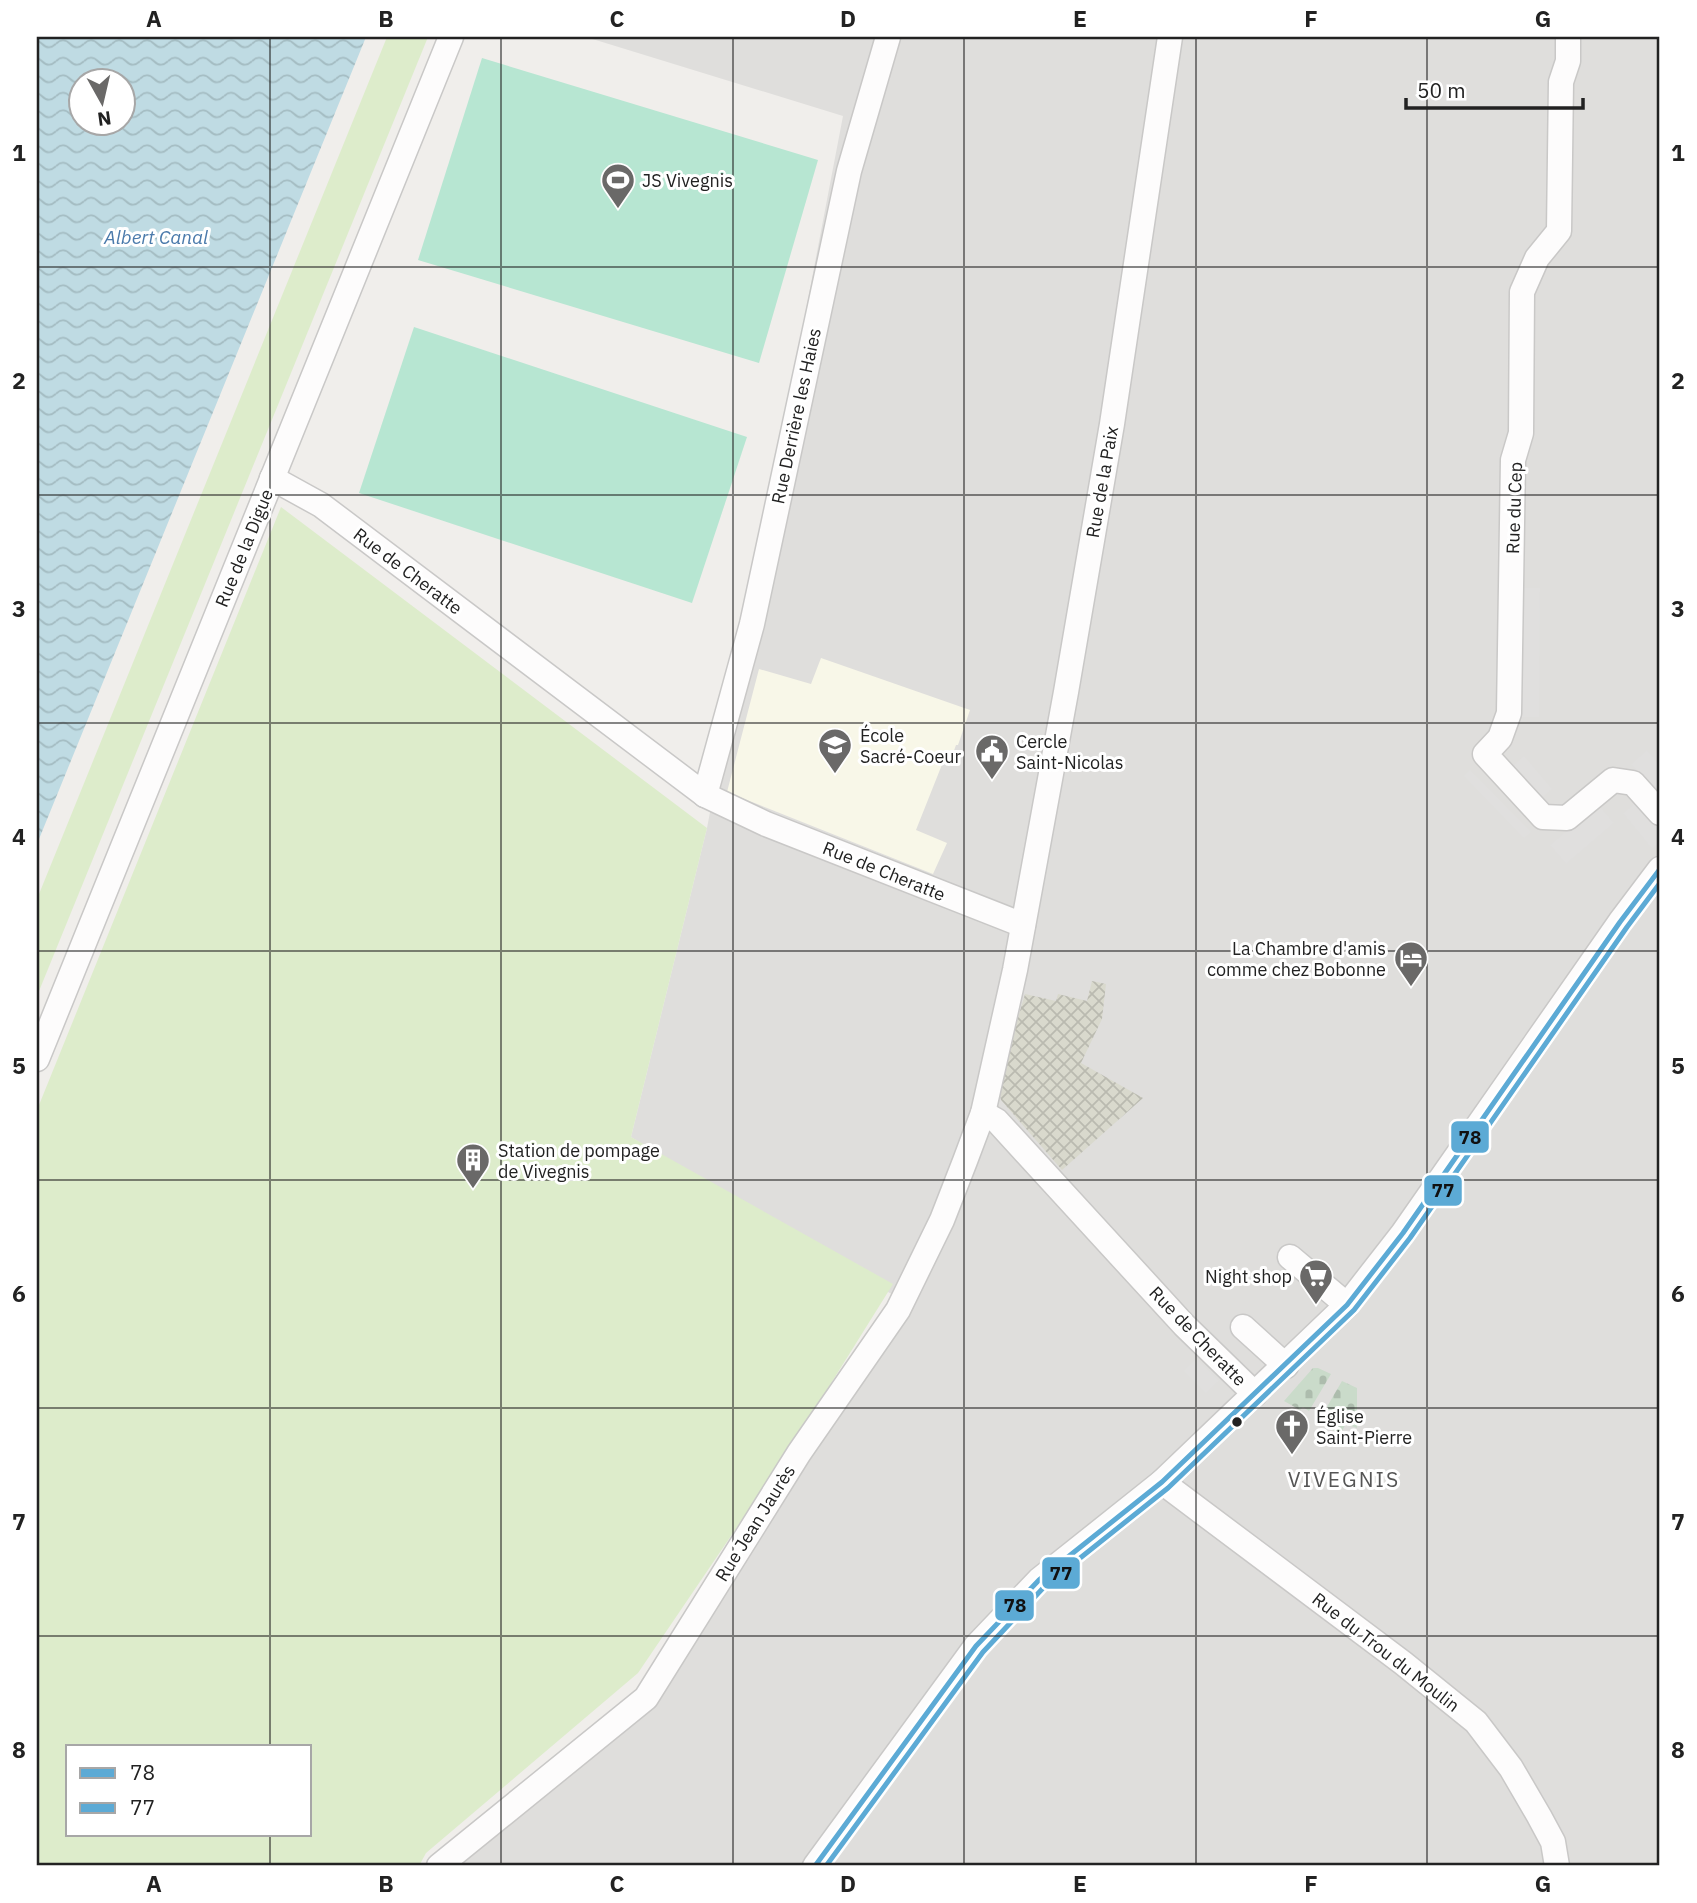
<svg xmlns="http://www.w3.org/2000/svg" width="1697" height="1903" viewBox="0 0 1697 1903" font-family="'IBM Plex Sans',sans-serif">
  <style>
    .residential { fill: #dfdedc }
    .education { fill: #f8f7e8 }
    .construction { fill: url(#construction-cross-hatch) }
    .grass { fill: #ddeccb; fill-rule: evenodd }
    .cemetery { fill: url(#cemetery-stones) }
    .pitch { fill: #b7e6d2 }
    .parking { fill: #e0dfde }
    .water { fill: url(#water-waves); fill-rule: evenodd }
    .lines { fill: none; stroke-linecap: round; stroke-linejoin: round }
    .street-casing { stroke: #c9c8c7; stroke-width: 27 }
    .street { stroke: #fdfcfc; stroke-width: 24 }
    .bus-1-casing { stroke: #fff; stroke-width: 10 }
    .bus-2-casing { stroke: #fff; stroke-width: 10 }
    .bus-1 { stroke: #5caad5; stroke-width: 5 }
    .bus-2 { stroke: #5caad5; stroke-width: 5 }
    .grid { fill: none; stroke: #222; stroke-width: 2; stroke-opacity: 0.55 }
    .bus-dot { fill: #222; stroke: #fff; stroke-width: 2.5 }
    .labels { text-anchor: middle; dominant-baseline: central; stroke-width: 6; stroke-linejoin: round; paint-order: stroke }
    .poi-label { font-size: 18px; fill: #222; stroke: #fff; text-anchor: start }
    .street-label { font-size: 18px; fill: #222; stroke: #fff }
    .water-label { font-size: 19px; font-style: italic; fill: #4a7aab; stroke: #fff }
    .quarter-label { font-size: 21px; letter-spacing: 2px; fill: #555; stroke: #fff }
    .line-badge { stroke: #fff; stroke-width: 2.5 }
    .pale-badge-label { font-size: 19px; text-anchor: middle; font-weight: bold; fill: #111 }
    .neatline { fill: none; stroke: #222; stroke-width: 2.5 }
    .grid-label { font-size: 23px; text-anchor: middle; font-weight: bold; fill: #222 }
  </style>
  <defs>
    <pattern id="construction-cross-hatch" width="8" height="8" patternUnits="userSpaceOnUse" patternTransform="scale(1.75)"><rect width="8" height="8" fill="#d9d9cd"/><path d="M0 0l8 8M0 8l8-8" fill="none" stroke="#babab0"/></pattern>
    <pattern id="cemetery-stones" width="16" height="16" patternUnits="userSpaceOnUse" patternTransform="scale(1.75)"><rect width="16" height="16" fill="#cadbca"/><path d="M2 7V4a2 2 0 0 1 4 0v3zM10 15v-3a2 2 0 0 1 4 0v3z" fill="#adbcad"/></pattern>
    <pattern id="water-waves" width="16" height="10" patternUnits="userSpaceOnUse" patternTransform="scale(1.75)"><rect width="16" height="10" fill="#bfdbe3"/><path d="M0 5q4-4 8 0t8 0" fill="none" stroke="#a4bcc2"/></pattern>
  </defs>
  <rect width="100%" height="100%" fill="#f0eeeb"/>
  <!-- residential -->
  <polygon class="residential" points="586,37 1660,37 1660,1866 452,1866 646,1711 908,1304 631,1137 707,828 843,116"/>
  <!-- education -->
  <polygon class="education" points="821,658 970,710 958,745 956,745 951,759 945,757 916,830 947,843 933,874 727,792 759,669 811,684"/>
  <!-- construction -->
  <polygon class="construction" points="1092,981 1106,984 1102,1019 1081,1063 1143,1098 1062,1170 1001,1100 998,1086 1025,994 1056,1001 1058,994 1087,1001"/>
  <!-- grass -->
  <g class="grass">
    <polygon points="387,37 428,37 37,996 37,899"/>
    <path d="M281,507L707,828L631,1137L893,1284L790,1449L638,1673L426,1853L419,1866H37V1110ZM68,1747H310V1835H68Z"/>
  </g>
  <!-- cemetery -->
  <g class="cemetery">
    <polygon points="1313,1368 1318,1368 1331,1374 1309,1411 1303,1407 1300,1410 1284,1401"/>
    <polygon points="1342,1381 1357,1388 1357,1428 1346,1424 1340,1434 1327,1427 1330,1423 1321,1417"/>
  </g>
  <!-- pitch -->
  <g class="pitch">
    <polygon points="482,58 818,160 759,363 418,260"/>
    <polygon points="414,327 747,437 692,603 359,493"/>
  </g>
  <!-- parking -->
  <g class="parking">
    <polygon points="1520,588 1540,588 1539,717 1518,717"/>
    <polygon points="1647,750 1660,765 1660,798 1631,764"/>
    <polygon points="1524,756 1552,789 1539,800 1511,768"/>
    <polygon points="1470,770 1531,832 1524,838 1464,776"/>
    <polygon points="1638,801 1660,827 1660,842 1652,849 1623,813"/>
    <polygon points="1598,804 1614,823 1566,864 1550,845"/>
    <polygon points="1197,1358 1219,1381 1206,1393 1184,1371"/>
  </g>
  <!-- water -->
  <path class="water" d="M37,37H366L37,844ZM80,80H122V122H80Z"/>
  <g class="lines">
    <!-- street casing -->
    <g class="street-casing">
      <g id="street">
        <polyline points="1568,37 1568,61 1561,82 1559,231 1537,258 1522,292 1521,433 1513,460 1509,713 1500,738 1485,754 1543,817 1567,818 1613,780 1633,783 1660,813"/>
        <polyline points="272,478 321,505 705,795 766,824 1023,925"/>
        <polyline points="705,795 752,624 849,171 888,37"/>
        <polyline points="37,1059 451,37"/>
        <polyline points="983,1113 997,1121 1184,1325 1255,1394"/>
        <polyline points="1290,1257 1347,1305"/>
        <polyline points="1243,1327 1286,1366"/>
        <polyline points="1162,1482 1403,1663 1476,1722 1511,1768 1539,1816 1553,1842 1557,1866"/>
        <polyline points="439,1866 646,1698 799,1453 898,1310 942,1220 965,1161 983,1113 1015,970 1066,692 1112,424 1170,37"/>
        <polyline points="815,1866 976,1646 1039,1580 1162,1482 1347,1305 1403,1233 1620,922 1660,869"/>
      </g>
    </g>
    <!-- street -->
    <use href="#street" class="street"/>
    <!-- bus-1 casing -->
    <g class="bus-1-casing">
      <polyline id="bus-1" points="815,1866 976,1646 1039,1580 1162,1482 1347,1305 1403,1233 1620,922 1660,869"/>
    </g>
    <!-- bus-2 casing -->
    <g class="bus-2-casing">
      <polyline id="bus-2" points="826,1866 983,1652 1045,1586 1168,1488 1354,1310 1410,1238 1627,927 1660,883"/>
    </g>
    <!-- bus-1 -->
    <use href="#bus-1" class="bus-1"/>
    <!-- bus-2 -->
    <use href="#bus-2" class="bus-2"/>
  </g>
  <!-- grid -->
  <path class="grid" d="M270,37V1747M501,37V1866M733,37V1866M964,37V1866M1196,37V1866M1427,37V1866M37,267H1660M37,495H1660M37,723H1660M37,951H1660M37,1180H1660M37,1408H1660M37,1636H1660M270,1835V1866"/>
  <!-- icons -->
  <defs>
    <g id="stadium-pin" transform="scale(1.75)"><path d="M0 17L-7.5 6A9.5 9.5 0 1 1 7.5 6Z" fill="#6a6968" stroke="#fff"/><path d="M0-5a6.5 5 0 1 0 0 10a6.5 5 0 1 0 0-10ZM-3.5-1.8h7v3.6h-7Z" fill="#fff"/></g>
    <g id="school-pin" transform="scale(1.75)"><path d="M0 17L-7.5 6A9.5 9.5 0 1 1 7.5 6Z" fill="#6a6968" stroke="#fff"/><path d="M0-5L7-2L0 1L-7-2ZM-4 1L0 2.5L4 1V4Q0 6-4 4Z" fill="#fff"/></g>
    <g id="civic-pin" transform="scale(1.75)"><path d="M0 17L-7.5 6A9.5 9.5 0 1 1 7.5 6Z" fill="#6a6968" stroke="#fff"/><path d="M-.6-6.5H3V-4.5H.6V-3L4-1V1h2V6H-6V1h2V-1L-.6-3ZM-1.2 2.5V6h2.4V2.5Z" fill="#fff"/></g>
    <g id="hotel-pin" transform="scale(1.75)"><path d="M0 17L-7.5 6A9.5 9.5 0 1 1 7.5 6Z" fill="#6a6968" stroke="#fff"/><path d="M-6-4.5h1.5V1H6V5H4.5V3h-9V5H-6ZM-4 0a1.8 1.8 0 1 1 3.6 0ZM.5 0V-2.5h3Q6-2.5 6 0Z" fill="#fff"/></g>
    <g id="building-pin" transform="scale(1.75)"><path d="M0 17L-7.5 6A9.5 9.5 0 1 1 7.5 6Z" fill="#6a6968" stroke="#fff"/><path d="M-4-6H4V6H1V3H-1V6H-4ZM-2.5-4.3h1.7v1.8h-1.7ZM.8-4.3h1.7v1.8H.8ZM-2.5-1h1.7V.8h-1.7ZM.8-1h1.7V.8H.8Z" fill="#fff"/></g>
    <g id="supermarket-pin" transform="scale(1.75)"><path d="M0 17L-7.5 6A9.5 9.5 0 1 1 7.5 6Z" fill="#6a6968" stroke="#fff"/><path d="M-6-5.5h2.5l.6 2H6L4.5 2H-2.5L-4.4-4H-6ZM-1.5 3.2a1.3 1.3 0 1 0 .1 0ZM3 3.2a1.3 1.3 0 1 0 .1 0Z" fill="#fff"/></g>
    <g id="church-pin" transform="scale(1.75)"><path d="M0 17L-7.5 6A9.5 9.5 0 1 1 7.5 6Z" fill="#6a6968" stroke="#fff"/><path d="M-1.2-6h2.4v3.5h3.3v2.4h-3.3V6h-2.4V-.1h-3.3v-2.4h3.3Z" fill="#fff"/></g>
  </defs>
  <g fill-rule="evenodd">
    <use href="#stadium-pin" x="618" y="180"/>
    <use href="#school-pin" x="835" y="745"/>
    <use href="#civic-pin" x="992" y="751"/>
    <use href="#hotel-pin" x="1411" y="958"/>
    <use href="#building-pin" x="473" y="1160"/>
    <use href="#supermarket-pin" x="1316" y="1276"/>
    <use href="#church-pin" x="1292" y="1426"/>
  </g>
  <!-- markers -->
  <circle class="bus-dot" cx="1237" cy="1422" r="6"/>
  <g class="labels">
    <!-- poi labels -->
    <g class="poi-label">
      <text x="642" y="180">JS Vivegnis</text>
      <text x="860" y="735">École<tspan x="860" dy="21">Sacré-Coeur</tspan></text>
      <text x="1016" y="741">Cercle<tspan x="1016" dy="21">Saint-Nicolas</tspan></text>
      <text x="1386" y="948" text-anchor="end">La Chambre d'amis<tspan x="1386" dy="21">comme chez Bobonne</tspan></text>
      <text x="498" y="1150">Station de pompage<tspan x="498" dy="21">de Vivegnis</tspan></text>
      <text x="1292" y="1276" text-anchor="end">Night shop</text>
      <text x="1316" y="1416">Église<tspan x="1316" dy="21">Saint-Pierre</tspan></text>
    </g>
    <!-- street labels -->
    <g class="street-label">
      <text transform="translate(796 416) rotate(-78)">Rue Derrière les Haies</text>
      <text transform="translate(1102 482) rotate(-80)">Rue de la Paix</text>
      <text transform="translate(1514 508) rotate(-88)">Rue du Cep</text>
      <text transform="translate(244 548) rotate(-68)">Rue de la Digue</text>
      <text transform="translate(408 571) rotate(37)">Rue de Cheratte</text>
      <text transform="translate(884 871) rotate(22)">Rue de Cheratte</text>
      <text transform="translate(1198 1336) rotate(46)">Rue de Cheratte</text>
      <text transform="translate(755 1523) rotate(-58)">Rue Jean Jaurès</text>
      <text transform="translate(1386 1652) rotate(38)">Rue du Trou du Moulin</text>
    </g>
    <!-- water labels -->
    <g class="water-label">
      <text x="156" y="237">Albert Canal</text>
    </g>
    <!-- quarter labels -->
    <g class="quarter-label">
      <text x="1344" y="1479">VIVEGNIS</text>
    </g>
  </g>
  <g class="line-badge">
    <rect x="1450" y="1120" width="40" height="34" rx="7" fill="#5caad5"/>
    <rect x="1423" y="1174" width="40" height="33" rx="7" fill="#5caad5"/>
    <rect x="1041" y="1556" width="40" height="34" rx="7" fill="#5caad5"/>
    <rect x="994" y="1589" width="41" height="33" rx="7" fill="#5caad5"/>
  </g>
  <g class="pale-badge-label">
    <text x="1470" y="1144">78</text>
    <text x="1443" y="1197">77</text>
    <text x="1061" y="1580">77</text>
    <text x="1015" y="1612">78</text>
  </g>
  <!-- border -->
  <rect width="1697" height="1903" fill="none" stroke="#ffffff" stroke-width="77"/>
  <!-- legend -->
  <rect x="66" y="1745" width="245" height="91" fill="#ffffff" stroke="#a7a7a7" stroke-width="2"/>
  <rect x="80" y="1768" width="35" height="10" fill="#5caad5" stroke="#a7a7a7" stroke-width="2"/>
  <text x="130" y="1780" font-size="21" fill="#222222">78</text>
  <rect x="80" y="1803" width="35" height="10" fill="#5caad5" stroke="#a7a7a7" stroke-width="2"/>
  <text x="130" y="1815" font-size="21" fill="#222222">77</text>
  <!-- north arrow -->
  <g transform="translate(102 102) rotate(172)"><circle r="33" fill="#ffffff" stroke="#a7a7a7" stroke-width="2"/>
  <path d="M0-5L12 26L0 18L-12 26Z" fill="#6a6968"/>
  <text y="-10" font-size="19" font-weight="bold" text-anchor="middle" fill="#222222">N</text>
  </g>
  <!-- scale -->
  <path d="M1406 98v10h177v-10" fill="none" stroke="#222222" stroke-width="3.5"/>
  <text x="1417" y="98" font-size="21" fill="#222222" stroke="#ffffff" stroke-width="5" paint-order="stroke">50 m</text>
  <rect x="38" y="38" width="1620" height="1826" class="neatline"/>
  <g class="grid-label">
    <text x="154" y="27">A</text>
    <text x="386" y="27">B</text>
    <text x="617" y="27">C</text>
    <text x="848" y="27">D</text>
    <text x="1080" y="27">E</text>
    <text x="1311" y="27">F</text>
    <text x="1543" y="27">G</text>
    <text x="19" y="161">1</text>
    <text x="1678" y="161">1</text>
    <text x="19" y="389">2</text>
    <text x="1678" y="389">2</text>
    <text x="19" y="617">3</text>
    <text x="1678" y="617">3</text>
    <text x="19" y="845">4</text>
    <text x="1678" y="845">4</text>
    <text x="19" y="1074">5</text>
    <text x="1678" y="1074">5</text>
    <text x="19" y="1302">6</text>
    <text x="1678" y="1302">6</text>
    <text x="19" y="1530">7</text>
    <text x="1678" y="1530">7</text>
    <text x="19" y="1758">8</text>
    <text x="1678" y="1758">8</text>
    <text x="154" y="1892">A</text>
    <text x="386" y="1892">B</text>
    <text x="617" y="1892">C</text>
    <text x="848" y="1892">D</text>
    <text x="1080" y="1892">E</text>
    <text x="1311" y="1892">F</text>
    <text x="1543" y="1892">G</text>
  </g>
</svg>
